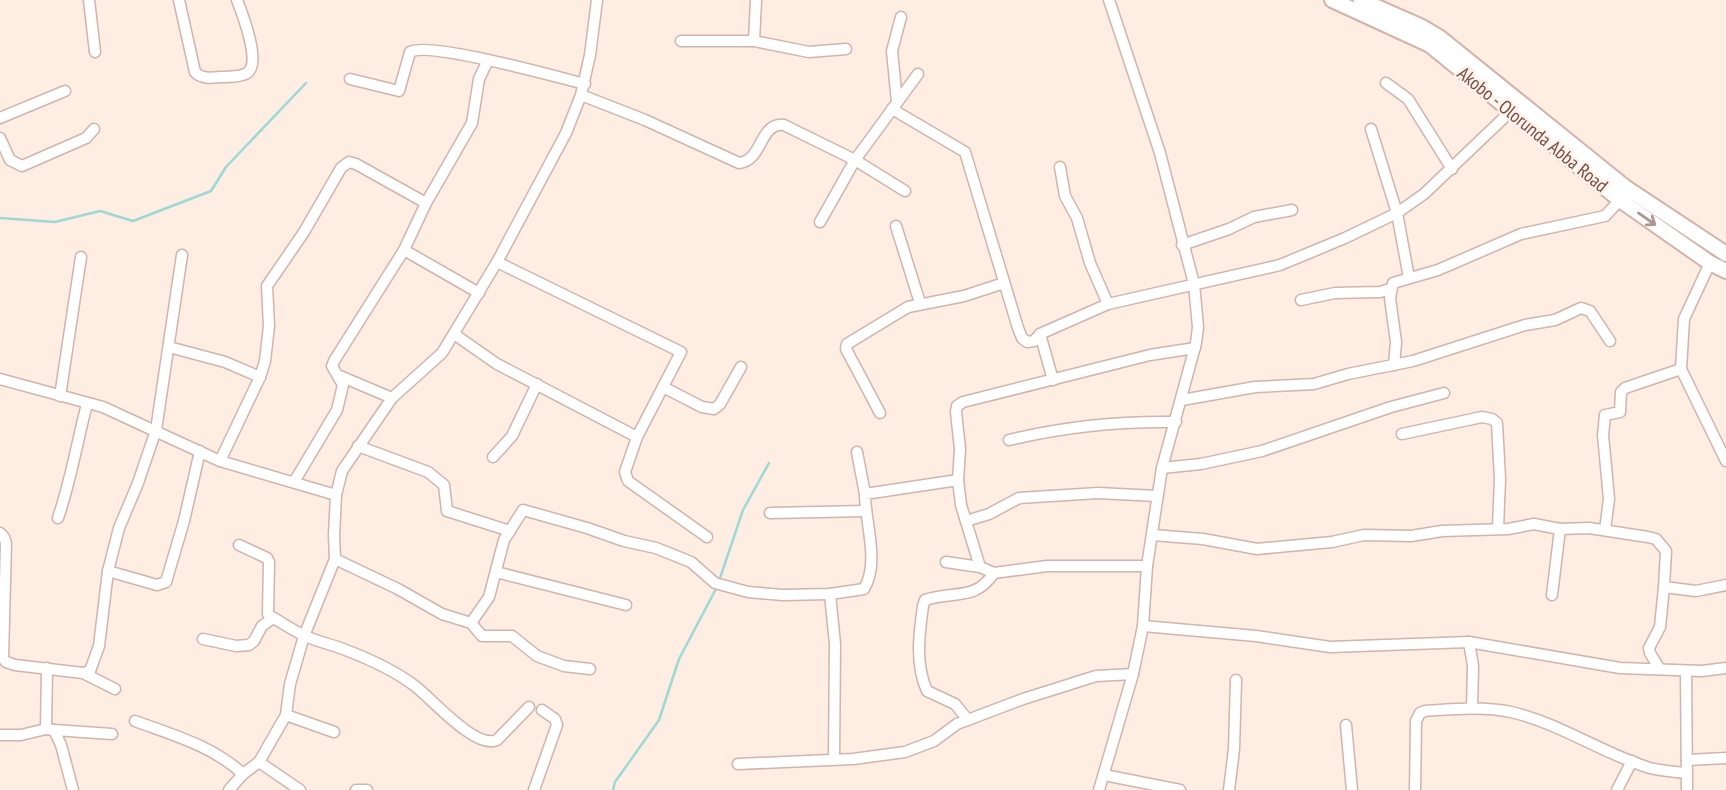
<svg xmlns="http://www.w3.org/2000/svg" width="1726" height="790" viewBox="0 0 1726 790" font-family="'PT Sans Narrow',sans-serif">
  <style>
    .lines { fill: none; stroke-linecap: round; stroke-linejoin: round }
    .stream { stroke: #9cd9d5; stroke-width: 2.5 }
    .street-casing { stroke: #d1b4ac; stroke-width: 13 }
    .secondary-casing { stroke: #d4b2a8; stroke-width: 18 }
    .street { stroke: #fff; stroke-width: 10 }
    .secondary { stroke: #fff; stroke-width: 14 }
    .oneway { stroke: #ad9591 }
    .labels { text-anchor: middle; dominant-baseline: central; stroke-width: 5; stroke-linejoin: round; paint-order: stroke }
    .street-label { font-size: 19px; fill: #764e48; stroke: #fff2e9 }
  </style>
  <rect width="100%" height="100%" fill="#fdede2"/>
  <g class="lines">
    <!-- stream -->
    <g class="stream">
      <polyline points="0,218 55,222 100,211 133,221 211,191 226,167 306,83"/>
      <polyline points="613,790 615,782 659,720 679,659 717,587 743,510 769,463"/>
    </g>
    <!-- street casing -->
    <g class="street-casing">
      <g id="street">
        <polyline points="89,0 95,52"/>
        <path d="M179,0L195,72C201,79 211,78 220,77C228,77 241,77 247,73C262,64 242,13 237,0"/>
        <polyline points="681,41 754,41 809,52 846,49"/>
        <polyline points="754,41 756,0"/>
        <path d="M350,79L399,91L410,52C429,41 557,77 585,84"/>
        <polyline points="1386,83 1408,99 1452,169"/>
        <path d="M581,95L645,120L739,163C763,161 759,122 784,125L855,160L905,191"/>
        <polyline points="897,102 892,51 901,17"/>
        <polyline points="892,109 965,152 1018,328 1022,338 1027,342 1034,341 1040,334 1108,304 1280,265 1345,238 1397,213 1424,194 1511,111"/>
        <polyline points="0,118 65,91"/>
        <polyline points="1371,129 1397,213 1409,278"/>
        <polyline points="0,138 10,160 22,166 86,138 94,129"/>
        <polyline points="1060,167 1065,196 1077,218 1090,263 1108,304"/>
        <polyline points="820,222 855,160 918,74"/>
        <polyline points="896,226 920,303"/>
        <polyline points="1182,245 1229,229 1254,217 1292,210"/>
        <polyline points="404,250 479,293"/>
        <polyline points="497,262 681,352 637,437 625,472 628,481 707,537"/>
        <polyline points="1710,263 1684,319 1681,369 1726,461"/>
        <polyline points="1301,300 1335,293 1380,292 1390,289"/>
        <polyline points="454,334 497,364 637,437"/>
        <polyline points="1040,334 1053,380"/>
        <polyline points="169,347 225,362 260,377"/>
        <polyline points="1394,365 1396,342 1390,298 1393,283 1438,270 1521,234 1605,216 1620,200"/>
        <polyline points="340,376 392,398"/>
        <polyline points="0,379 103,407 220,461 336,495"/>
        <polyline points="663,387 702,407 714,409 720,404 741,367"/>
        <polyline points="60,396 81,257"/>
        <polyline points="1182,400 1255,387 1314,384 1348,374 1413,361 1525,325 1555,320 1581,308 1590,311 1610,341"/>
        <polyline points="880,413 846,349 847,344 908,307 964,296 1004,283"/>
        <polyline points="1402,434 1482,417 1492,419 1497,423 1500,479 1498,528"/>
        <path d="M1009,440C1062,427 1120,421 1176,422"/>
        <polyline points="358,446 428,472 444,485 447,511 510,531"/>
        <polyline points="857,452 865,494"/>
        <polyline points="493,457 512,436 537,384"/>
        <polyline points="220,461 260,377 265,361 269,326 267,286 304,232 341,168 349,162 356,164 426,203"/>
        <polyline points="1162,468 1201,464 1262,451 1391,407 1444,393"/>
        <polyline points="958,480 960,449 956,412 957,406 963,402 1150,355 1195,348"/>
        <polyline points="294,482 337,410 343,385 332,366 334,361 404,250 426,203 472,123 479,79 488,60"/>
        <polyline points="770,513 865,511"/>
        <path d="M58,518C71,480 77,442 87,404"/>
        <polyline points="966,521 989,514 1019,498 1098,493 1157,496"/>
        <polyline points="1605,530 1609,499 1603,435 1605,415 1620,412 1621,392 1625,388 1681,369"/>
        <polyline points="0,533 4,537 6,543 3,658 6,662 15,665 83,673 90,671 99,646 108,571 119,528 138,483 156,430 182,255"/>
        <polyline points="1152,535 1203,539 1257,549 1332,542 1364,535 1411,536 1442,531 1508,529 1534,524 1560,529 1589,528 1648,537 1656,539 1666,551 1664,587 1696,591 1726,585"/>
        <path d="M239,545L267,558L269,562L268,614L270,616C281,622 291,629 303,635C315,641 330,644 343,649C367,658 394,670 415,686C432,699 476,750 497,740L529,707"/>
        <polyline points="335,559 398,589 442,614 471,623 482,636 512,636 537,656 564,666 590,669"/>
        <polyline points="946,562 980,567 994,573 1047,566 1147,566"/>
        <polyline points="108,571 157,585 166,582 184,521 200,451"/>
        <polyline points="496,572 626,605"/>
        <polyline points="830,594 835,644 834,759"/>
        <polyline points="1552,595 1560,529"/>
        <path d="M471,623L489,597L504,540L523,510L587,528L624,541L656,548L691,562L715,583L748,592L783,595L830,594L864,589C880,562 865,523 865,494L958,480L961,505L980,567"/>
        <polyline points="1143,626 1256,636 1330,647 1469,642 1620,668 1702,671 1726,668"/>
        <polyline points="203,639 236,646 249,645 254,641 262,626 273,618"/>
        <polyline points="1469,642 1473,666 1472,708"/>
        <polyline points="47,668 46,729 54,730 61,745 73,790"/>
        <polyline points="1659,668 1650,653 1649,648 1660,627 1664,587"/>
        <polyline points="1686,671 1687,790"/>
        <polyline points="83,673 115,689"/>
        <polyline points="286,715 334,732"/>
        <path d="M968,720L955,704L927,691C915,664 919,635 923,606L925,600C955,590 974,602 994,573"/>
        <path d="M135,721C173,735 213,746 243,774"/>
        <polyline points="1346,725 1352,790"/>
        <polyline points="54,730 112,734"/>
        <polyline points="0,735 21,735 46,729"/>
        <polyline points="1687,760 1726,758"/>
        <polyline points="259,762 300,790"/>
        <polyline points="738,764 853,759 905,752 934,741 957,724 1023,699 1096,676 1133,674"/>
        <polyline points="1104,775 1180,790"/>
        <polyline points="229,790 243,774 259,762 286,715 290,684 304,636 335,559 334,535 336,495 342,471 392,398 442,353 497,262 566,133 581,95 590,55 597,0"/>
        <polyline points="356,790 367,790"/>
        <polyline points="534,790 557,725 555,719 542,710"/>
        <polyline points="1099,790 1133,674 1143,626 1147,566 1162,468 1196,343 1198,327 1194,284 1160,153 1109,0"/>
        <polyline points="1229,790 1234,749 1236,680"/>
        <path d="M1415,790L1416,721L1420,713L1425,711C1454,709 1483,706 1511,712C1560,723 1603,754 1650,768C1662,771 1675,772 1687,773"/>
        <polyline points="1617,790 1632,761"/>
      </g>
    </g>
    <!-- secondary casing -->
    <g class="secondary-casing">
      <g id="secondary">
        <polyline points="1332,0 1430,45 1620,200 1710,263 1726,271"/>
        <polyline points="1361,0 1422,27 1439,37 1625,187 1726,254"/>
      </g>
    </g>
    <!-- street -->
    <use href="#street" class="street"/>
    <!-- secondary -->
    <use href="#secondary" class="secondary"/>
  </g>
  <!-- one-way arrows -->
  <defs><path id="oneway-shaft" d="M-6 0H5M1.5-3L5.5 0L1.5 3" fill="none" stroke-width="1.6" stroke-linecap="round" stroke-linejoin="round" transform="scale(1.75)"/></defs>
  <use class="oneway" href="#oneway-shaft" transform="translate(1647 219) rotate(35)"/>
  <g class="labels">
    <!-- street labels -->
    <g class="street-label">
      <text transform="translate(1533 129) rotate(39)">Akobo - Olorunda Abba Road</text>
    </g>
  </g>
</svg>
